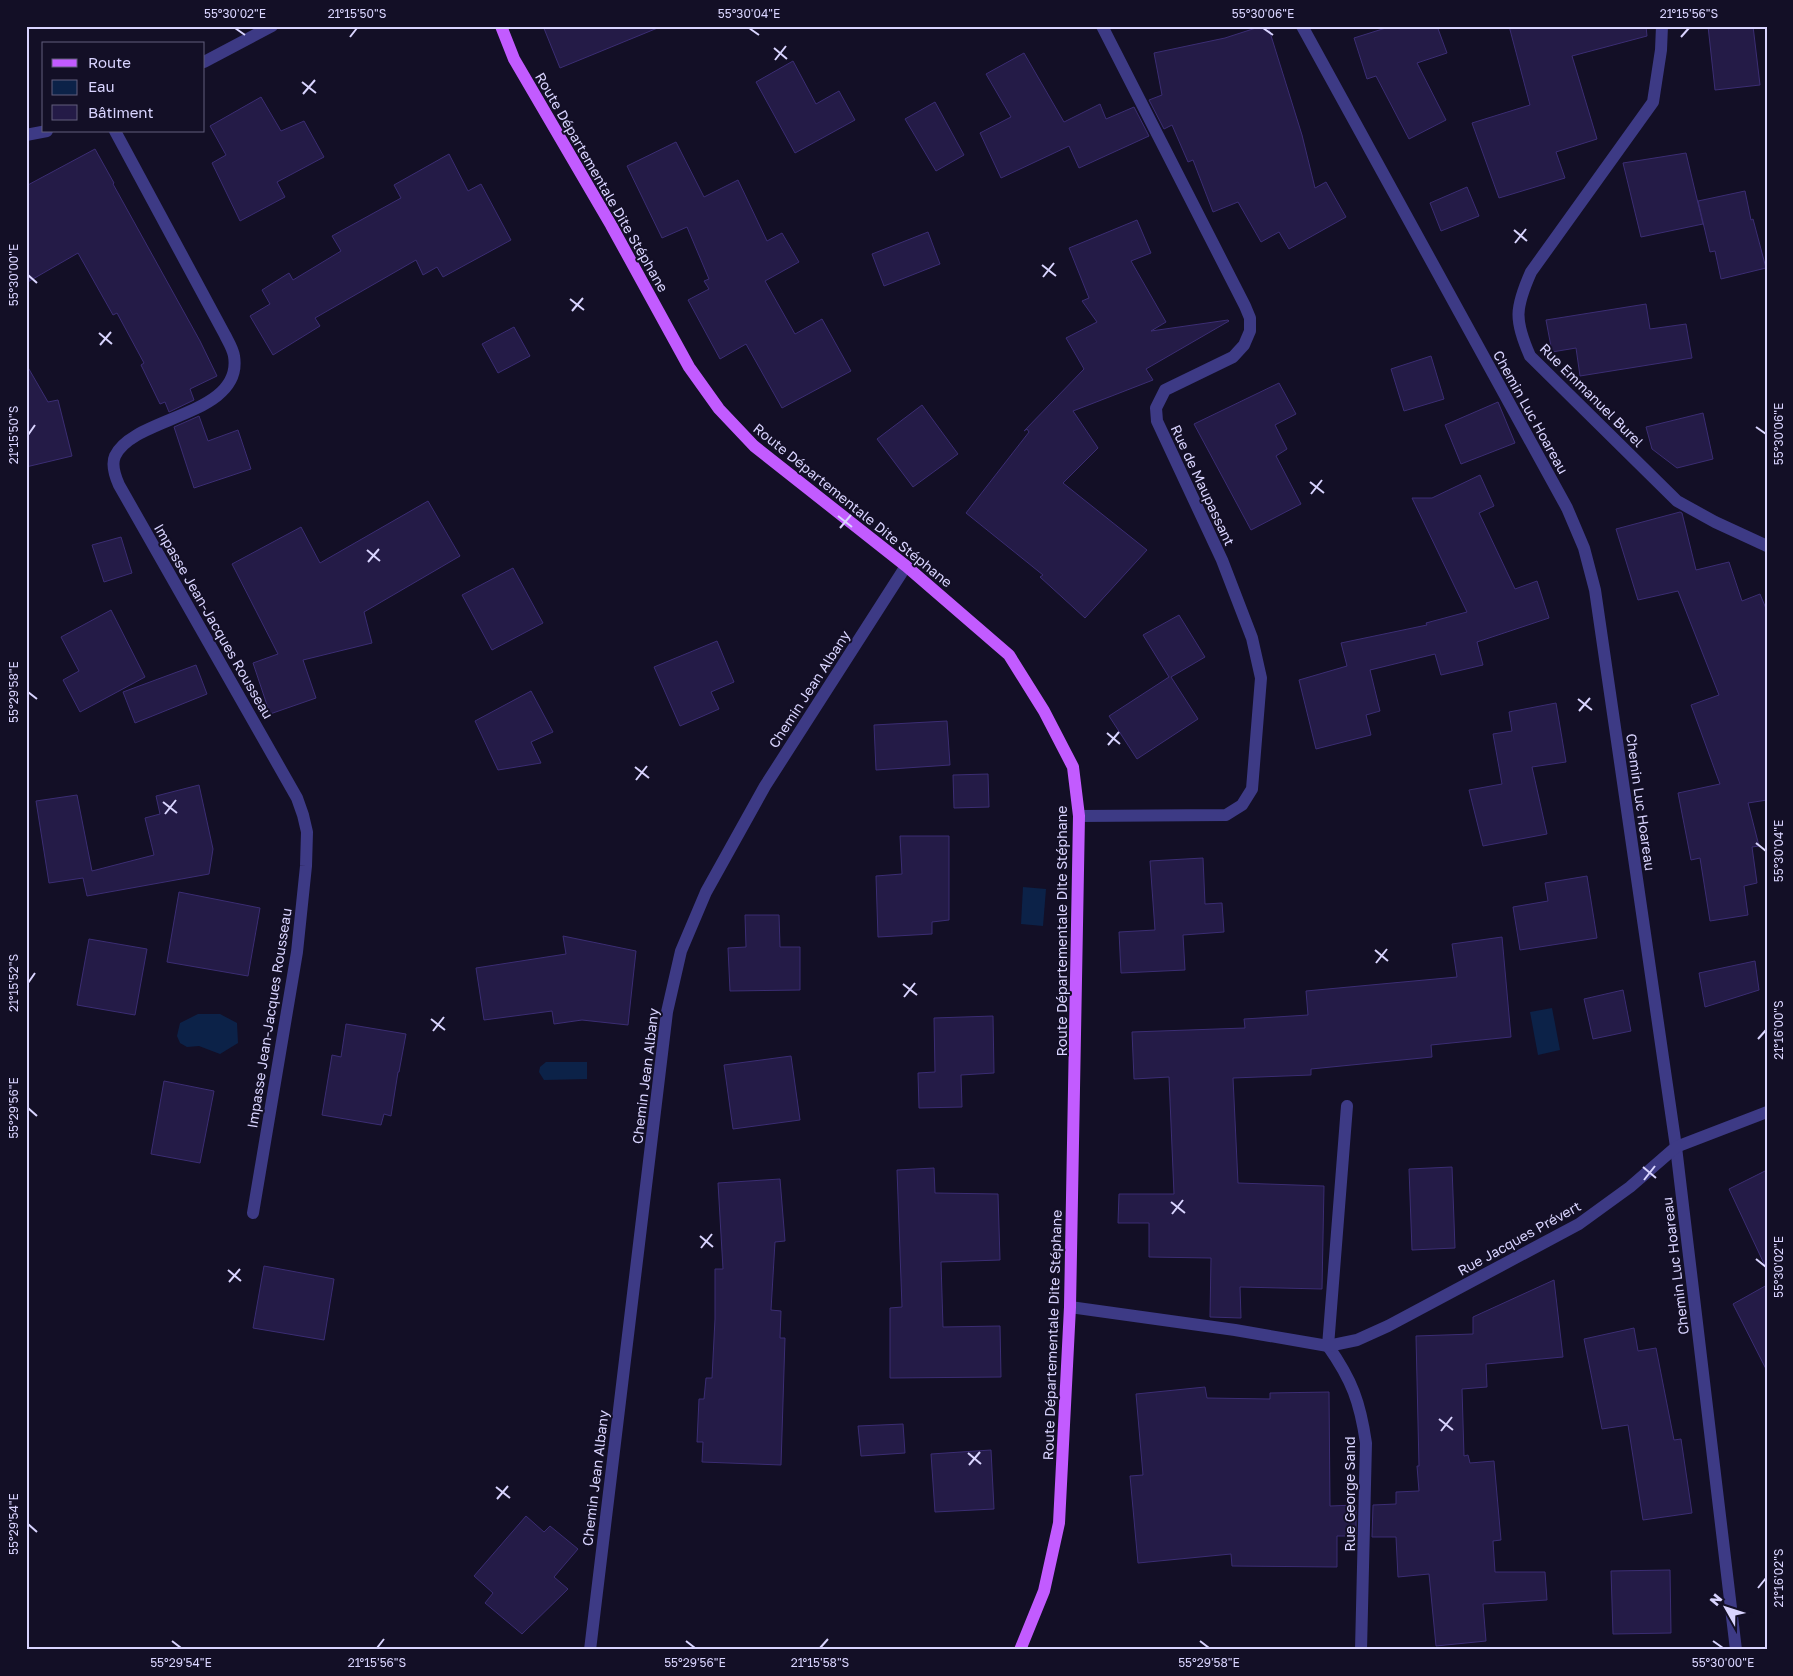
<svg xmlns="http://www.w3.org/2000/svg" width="1793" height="1676" viewBox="0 0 1793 1676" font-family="'Golos Text',sans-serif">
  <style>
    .water { fill: #0c2248 }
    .building { fill: #241b47; stroke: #3b2d73 }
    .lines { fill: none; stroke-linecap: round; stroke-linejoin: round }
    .minor { stroke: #3d3a85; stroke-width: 12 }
    .major { stroke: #c25bff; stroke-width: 12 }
    .ticks { fill: none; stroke: #d9d4ff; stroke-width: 2 }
    .labels { text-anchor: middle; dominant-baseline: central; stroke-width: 4; stroke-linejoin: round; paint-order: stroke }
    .street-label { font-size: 14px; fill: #d9d4ff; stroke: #130f26 }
    .neatline { fill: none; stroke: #d9d4ff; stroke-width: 2 }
    .ticks-label { font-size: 12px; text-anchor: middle; fill: #d9d4ff }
  </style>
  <rect width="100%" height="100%" fill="#130f26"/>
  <!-- water -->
  <g class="water">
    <polygon points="1023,887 1046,889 1043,926 1021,924"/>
    <polygon points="1552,1008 1560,1050 1538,1055 1530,1012"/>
    <polygon points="198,1014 220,1014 237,1023 238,1043 220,1054 199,1046 187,1047 180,1043 177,1036 180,1023"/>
    <polygon points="546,1062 587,1062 587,1079 544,1080 539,1072 540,1067"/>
  </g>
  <!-- building -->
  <g class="building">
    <polygon points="543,26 660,26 660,27 560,68"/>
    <polygon points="1262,26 1268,26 1302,135 1315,188 1326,182 1346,217 1289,249 1279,232 1261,242 1238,202 1213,212 1193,160 1188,162 1172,125 1164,129 1149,100 1162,95 1154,53 1225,38"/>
    <polygon points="1392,26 1437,26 1447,53 1417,63 1446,120 1409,139 1376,76 1367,79 1354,38"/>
    <polygon points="1509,26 1646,26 1647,36 1572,56 1597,139 1556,152 1565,178 1499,198 1472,123 1530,105"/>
    <polygon points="1708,26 1753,26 1760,85 1715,90"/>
    <polygon points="1024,53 1064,122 1100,104 1106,119 1134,107 1149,136 1079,168 1069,146 1001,178 980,133 1011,117 986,74"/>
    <polygon points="793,61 816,104 839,91 855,120 795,153 756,82"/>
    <polygon points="261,97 281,131 304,121 324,157 277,182 285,197 240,221 212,163 226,155 210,126"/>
    <polygon points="935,102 964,155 936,171 905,119"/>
    <polygon points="676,142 704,197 738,180 767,241 782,233 799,262 765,281 795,334 822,319 851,371 782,408 746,344 720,359 688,300 709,289 704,281 709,279 687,227 662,238 627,166"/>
    <polygon points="95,149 114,183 113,184 200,341 217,376 190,389 194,400 169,412 165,402 160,404 141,365 144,363 117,313 113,315 78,253 26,283 26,186"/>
    <polygon points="1686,153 1703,224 1641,237 1623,163"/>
    <polygon points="449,154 468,191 481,184 511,240 443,277 437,267 423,275 416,260 315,318 320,326 273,355 250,316 270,304 262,290 289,273 293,280 341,251 332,236 401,198 394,185"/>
    <polygon points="1467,187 1479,216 1441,231 1430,203"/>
    <polygon points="1745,191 1751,220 1753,219 1766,268 1721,279 1715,251 1710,252 1698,201"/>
    <polygon points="1137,220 1151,253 1131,261 1166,322 1151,331 1228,320 1229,321 1146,369 1153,380 1073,411 1098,448 1063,483 1147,550 1085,618 1040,577 1043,575 966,513 1029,432 1027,429 1024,431 1084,369 1066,338 1097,322 1082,301 1089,298 1069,248"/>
    <polygon points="928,232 940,264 884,286 872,254"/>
    <polygon points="1646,304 1650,329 1686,324 1692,358 1580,376 1576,348 1552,352 1546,320"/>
    <polygon points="514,327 530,356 498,373 482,344"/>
    <polygon points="1431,356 1444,399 1404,411 1391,369"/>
    <polygon points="26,364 48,402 58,400 72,456 26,467"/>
    <polygon points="1279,383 1296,414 1275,425 1287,449 1276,456 1301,504 1251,530 1194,424"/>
    <polygon points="1498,402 1515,443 1461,464 1445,425"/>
    <polygon points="922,405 958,454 913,487 877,439"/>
    <polygon points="1703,413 1713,459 1677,468 1652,449 1646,427"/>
    <polygon points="199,416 208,441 238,430 251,469 194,488 174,427"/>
    <polygon points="1480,475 1494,506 1479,513 1515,589 1537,581 1549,618 1477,642 1483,665 1441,675 1435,654 1370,670 1380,711 1366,715 1371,735 1316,749 1299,680 1347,666 1341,643 1427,625 1426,623 1467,612 1412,498 1432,498"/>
    <polygon points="428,501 460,556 364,612 372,643 303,660 316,698 270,714 253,663 278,654 232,564 301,527 320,563"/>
    <polygon points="1680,512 1682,513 1696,570 1729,562 1742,601 1760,594 1767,611 1767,800 1748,803 1759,846 1752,847 1757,883 1744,886 1748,915 1710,921 1700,858 1691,860 1678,793 1720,784 1691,705 1719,695 1678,591 1638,600 1616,529"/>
    <polygon points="121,537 132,573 104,582 92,545"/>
    <polygon points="513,568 543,623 492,650 462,595"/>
    <polygon points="111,610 145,677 80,712 63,680 79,671 61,637"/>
    <polygon points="1179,615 1205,657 1171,677 1198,719 1137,759 1109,716 1169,677 1143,635"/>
    <polygon points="717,641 734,682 711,692 719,709 680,726 654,667"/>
    <polygon points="196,665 207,694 135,723 123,692"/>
    <polygon points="531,691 553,732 531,742 541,763 498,770 475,721"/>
    <polygon points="1556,703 1566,762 1532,767 1547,834 1483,846 1469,790 1502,784 1493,734 1512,731 1509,712"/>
    <polygon points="947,721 950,765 876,770 874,725"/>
    <polygon points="988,774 989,807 954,808 953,775"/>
    <polygon points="199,785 213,849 209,874 87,896 83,878 49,883 36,801 77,795 92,871 154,855 145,818 160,814 156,796"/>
    <polygon points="900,836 949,836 949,920 932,922 932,934 878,937 876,876 902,874"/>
    <polygon points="1203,858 1205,904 1222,903 1224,932 1183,935 1185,970 1121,973 1119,932 1155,930 1150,861"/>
    <polygon points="1587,876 1597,938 1520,950 1513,907 1548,901 1545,883"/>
    <polygon points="179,892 260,908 248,976 167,962"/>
    <polygon points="745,915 779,915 780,947 800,947 800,990 730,991 728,948 746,947"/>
    <polygon points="563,936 636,951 628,1025 582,1020 554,1024 552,1011 484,1020 476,968 566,954"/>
    <polygon points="1502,937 1511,1037 1431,1045 1432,1057 1311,1069 1311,1075 1233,1078 1238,1183 1324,1186 1322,1289 1240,1287 1241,1318 1210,1317 1211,1258 1149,1257 1149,1223 1118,1223 1119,1194 1174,1194 1169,1077 1134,1079 1132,1032 1245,1028 1244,1019 1308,1015 1306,991 1457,977 1452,944"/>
    <polygon points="89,939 147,949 135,1015 77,1005"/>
    <polygon points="1755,961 1759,990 1705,1007 1699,973"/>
    <polygon points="1623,990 1631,1031 1593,1039 1584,999"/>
    <polygon points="993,1016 994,1073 961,1075 962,1107 919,1108 918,1073 935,1072 934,1018"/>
    <polygon points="346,1024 406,1034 399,1072 398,1072 391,1116 384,1114 381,1125 322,1115 332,1055 341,1057"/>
    <polygon points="791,1056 800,1120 733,1129 724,1065"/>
    <polygon points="164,1081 214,1091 200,1163 151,1154"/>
    <polygon points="1452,1167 1455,1248 1412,1250 1409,1169"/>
    <polygon points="934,1168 935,1193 998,1194 1000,1260 941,1262 943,1327 1000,1326 1001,1377 890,1378 890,1308 902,1307 897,1170"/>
    <polygon points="1767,1170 1767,1270 1729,1189"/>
    <polygon points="780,1179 785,1241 775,1242 771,1310 781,1311 780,1338 785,1338 781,1465 702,1462 703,1442 697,1442 699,1399 704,1399 706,1378 712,1378 715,1319 715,1269 723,1269 718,1183"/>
    <polygon points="264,1266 334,1279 324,1340 253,1328"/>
    <polygon points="1554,1280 1563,1357 1486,1364 1487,1387 1462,1389 1464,1456 1468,1455 1470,1463 1494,1461 1501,1540 1493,1541 1495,1572 1545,1572 1547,1600 1483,1604 1486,1641 1436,1646 1429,1574 1398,1577 1396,1537 1372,1537 1373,1505 1396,1504 1396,1492 1419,1491 1417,1466 1419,1466 1416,1336 1473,1334 1473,1317"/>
    <polygon points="1767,1285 1767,1371 1733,1304"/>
    <polygon points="1634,1328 1638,1351 1656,1348 1674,1440 1681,1439 1692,1513 1643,1520 1628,1425 1602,1429 1584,1339"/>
    <polygon points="1205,1387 1207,1398 1270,1399 1270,1393 1329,1392 1330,1506 1356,1505 1356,1536 1337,1536 1337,1567 1232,1566 1231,1554 1138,1563 1130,1476 1143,1475 1136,1394"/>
    <polygon points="903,1424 905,1453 861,1456 858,1426"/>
    <polygon points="991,1450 994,1509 935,1512 931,1454"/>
    <polygon points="526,1516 544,1532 550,1526 578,1549 554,1577 568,1589 522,1634 485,1603 493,1593 474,1576"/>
    <polygon points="1670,1570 1671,1633 1613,1634 1611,1571"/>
  </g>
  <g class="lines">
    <!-- minor -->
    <g class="minor">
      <polyline points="1302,26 1567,508 1584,548 1595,590 1676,1147 1736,1650"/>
      <path d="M1662,26L1661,50L1653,102L1531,272C1515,308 1514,320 1530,356L1677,501L1715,522L1767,546"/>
      <polyline points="204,62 272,26"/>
      <path d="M115,131L225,335C228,341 233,349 234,356C244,416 133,416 115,456C111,465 115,476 119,485L297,798L303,815L307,832L306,866L297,952L253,1213"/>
      <polyline points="26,135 47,131"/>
      <polyline points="1079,816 1226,815 1242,805 1252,789 1261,678 1252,638 1222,560 1157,421 1156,408 1165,390 1233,357 1244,345 1250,331 1250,318 1245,306 1102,26"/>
      <path d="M1347,1106L1328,1346C1352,1380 1360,1402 1366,1443L1361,1650"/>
      <polyline points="1070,1307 1235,1330 1328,1346 1357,1340 1388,1326 1579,1224 1630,1187 1676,1147 1767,1112"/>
      <polyline points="590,1650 667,1012 681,951 706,892 765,786 906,566"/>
    </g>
    <!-- major -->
    <polyline class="major" points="501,26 514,59 611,225 689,367 719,409 754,446 906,566 1009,655 1044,711 1073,767 1079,816 1070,1307 1059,1523 1044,1591 1020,1650"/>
  </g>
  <!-- ticks -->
  <path class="ticks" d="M235,28L245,35M749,28L759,35M1263,28L1273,35M350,37L357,28M1681,37L1689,28M774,48L787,59M775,60L786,46M302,82L316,93M303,94L315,80M1514,230L1527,241M1515,243L1526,229M1042,265L1056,276M28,275L37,283M1043,277L1054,263M570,299L584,310M572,311L583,298M99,333L112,344M100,345L111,332M1756,427L1766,434M28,435L35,425M1310,482L1324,493M1311,494L1322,480M838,516L852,527M840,528L851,515M367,550L380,561M368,562L379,549M28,692L37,699M1578,699L1592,710M1579,711L1590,698M1107,733L1120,744M1108,745L1119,732M635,767L649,778M636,780L647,766M163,802L177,813M165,814L176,800M1756,843L1766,851M1375,950L1388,961M1376,963L1387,949M28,983L35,973M903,984L917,995M904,997L915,983M431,1019L445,1030M433,1031L444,1017M1758,1039L1766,1030M28,1108L37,1116M1643,1167L1656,1178M1644,1180L1655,1166M1171,1202L1185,1213M1172,1214L1183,1200M700,1236L713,1247M701,1248L712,1234M1756,1259L1766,1267M228,1270L241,1281M229,1282L240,1269M1439,1419L1453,1430M1441,1431L1452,1417M968,1453L981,1464M969,1465L980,1452M496,1487L510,1498M497,1499L508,1486M28,1524L37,1532M1758,1588L1766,1578M172,1641L181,1648M686,1641L695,1648M1200,1641L1209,1648M1713,1641L1723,1648M377,1648L384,1639M820,1648L828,1639"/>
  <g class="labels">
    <!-- street labels -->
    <g class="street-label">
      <text transform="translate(602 182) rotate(60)">Route Départementale Dite Stéphane</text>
      <text transform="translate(1592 395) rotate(45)">Rue Emmanuel Burel</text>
      <text transform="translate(1531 412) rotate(61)">Chemin Luc Hoareau</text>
      <text transform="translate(1203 485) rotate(65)">Rue de Maupassant</text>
      <text transform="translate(853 505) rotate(39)">Route Départementale Dite Stéphane</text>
      <text transform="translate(214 621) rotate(60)">Impasse Jean-Jacques Rousseau</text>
      <text transform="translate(809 689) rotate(-57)">Chemin Jean Albany</text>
      <text transform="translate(1641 802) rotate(82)">Chemin Luc Hoareau</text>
      <text transform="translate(1061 931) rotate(-90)">Route Départementale Dite Stéphane</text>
      <text transform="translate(269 1018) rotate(-81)">Impasse Jean-Jacques Rousseau</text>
      <text transform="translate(645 1076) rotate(-83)">Chemin Jean Albany</text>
      <text transform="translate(1519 1238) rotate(-29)">Rue Jacques Prévert</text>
      <text transform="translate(1675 1266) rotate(-97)">Chemin Luc Hoareau</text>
      <text transform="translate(1052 1335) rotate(-88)">Route Départementale Dite Stéphane</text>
      <text transform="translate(595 1478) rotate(-83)">Chemin Jean Albany</text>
      <text transform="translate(1349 1494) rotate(-90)">Rue George Sand</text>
    </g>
  </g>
  <!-- border -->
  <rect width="1793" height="1676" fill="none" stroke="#130f26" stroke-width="55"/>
  <!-- legend -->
  <rect x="42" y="42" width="162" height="90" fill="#130f26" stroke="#625e7d"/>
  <rect x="52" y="59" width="25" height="8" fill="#c25bff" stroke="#625e7d"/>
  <text x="88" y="68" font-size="15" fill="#d9d4ff">Route</text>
  <rect x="52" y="80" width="25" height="15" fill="#0c2248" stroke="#625e7d"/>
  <text x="88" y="92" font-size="15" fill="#d9d4ff">Eau</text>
  <rect x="52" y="105" width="25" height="15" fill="#241b47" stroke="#625e7d"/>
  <text x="88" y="118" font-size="15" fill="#d9d4ff">Bâtiment</text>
  <!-- north arrow -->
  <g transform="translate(1726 1608) rotate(309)" stroke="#130f26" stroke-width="4" paint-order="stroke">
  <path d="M0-4L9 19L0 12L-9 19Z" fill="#d9d4ff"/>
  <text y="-8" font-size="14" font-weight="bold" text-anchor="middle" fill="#d9d4ff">N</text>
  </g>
  <rect x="28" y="28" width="1738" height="1620" class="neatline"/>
  <g class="ticks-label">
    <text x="235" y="18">55°30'02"E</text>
    <text x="357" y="18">21°15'50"S</text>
    <text x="749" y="18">55°30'04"E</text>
    <text x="1263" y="18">55°30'06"E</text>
    <text x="1689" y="18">21°15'56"S</text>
    <text transform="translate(14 275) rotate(-90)" y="4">55°30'00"E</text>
    <text transform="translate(1779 434) rotate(-90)" y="4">55°30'06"E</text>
    <text transform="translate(14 435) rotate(-90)" y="4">21°15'50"S</text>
    <text transform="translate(14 692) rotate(-90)" y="4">55°29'58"E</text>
    <text transform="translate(1779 851) rotate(-90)" y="4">55°30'04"E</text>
    <text transform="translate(14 983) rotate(-90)" y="4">21°15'52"S</text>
    <text transform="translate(1779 1030) rotate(-90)" y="4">21°16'00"S</text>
    <text transform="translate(14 1108) rotate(-90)" y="4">55°29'56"E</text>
    <text transform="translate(1779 1267) rotate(-90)" y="4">55°30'02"E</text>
    <text transform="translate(14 1524) rotate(-90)" y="4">55°29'54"E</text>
    <text transform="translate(1779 1578) rotate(-90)" y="4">21°16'02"S</text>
    <text x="181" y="1667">55°29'54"E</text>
    <text x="377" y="1667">21°15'56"S</text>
    <text x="695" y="1667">55°29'56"E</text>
    <text x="820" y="1667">21°15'58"S</text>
    <text x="1209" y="1667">55°29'58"E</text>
    <text x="1723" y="1667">55°30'00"E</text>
  </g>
</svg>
